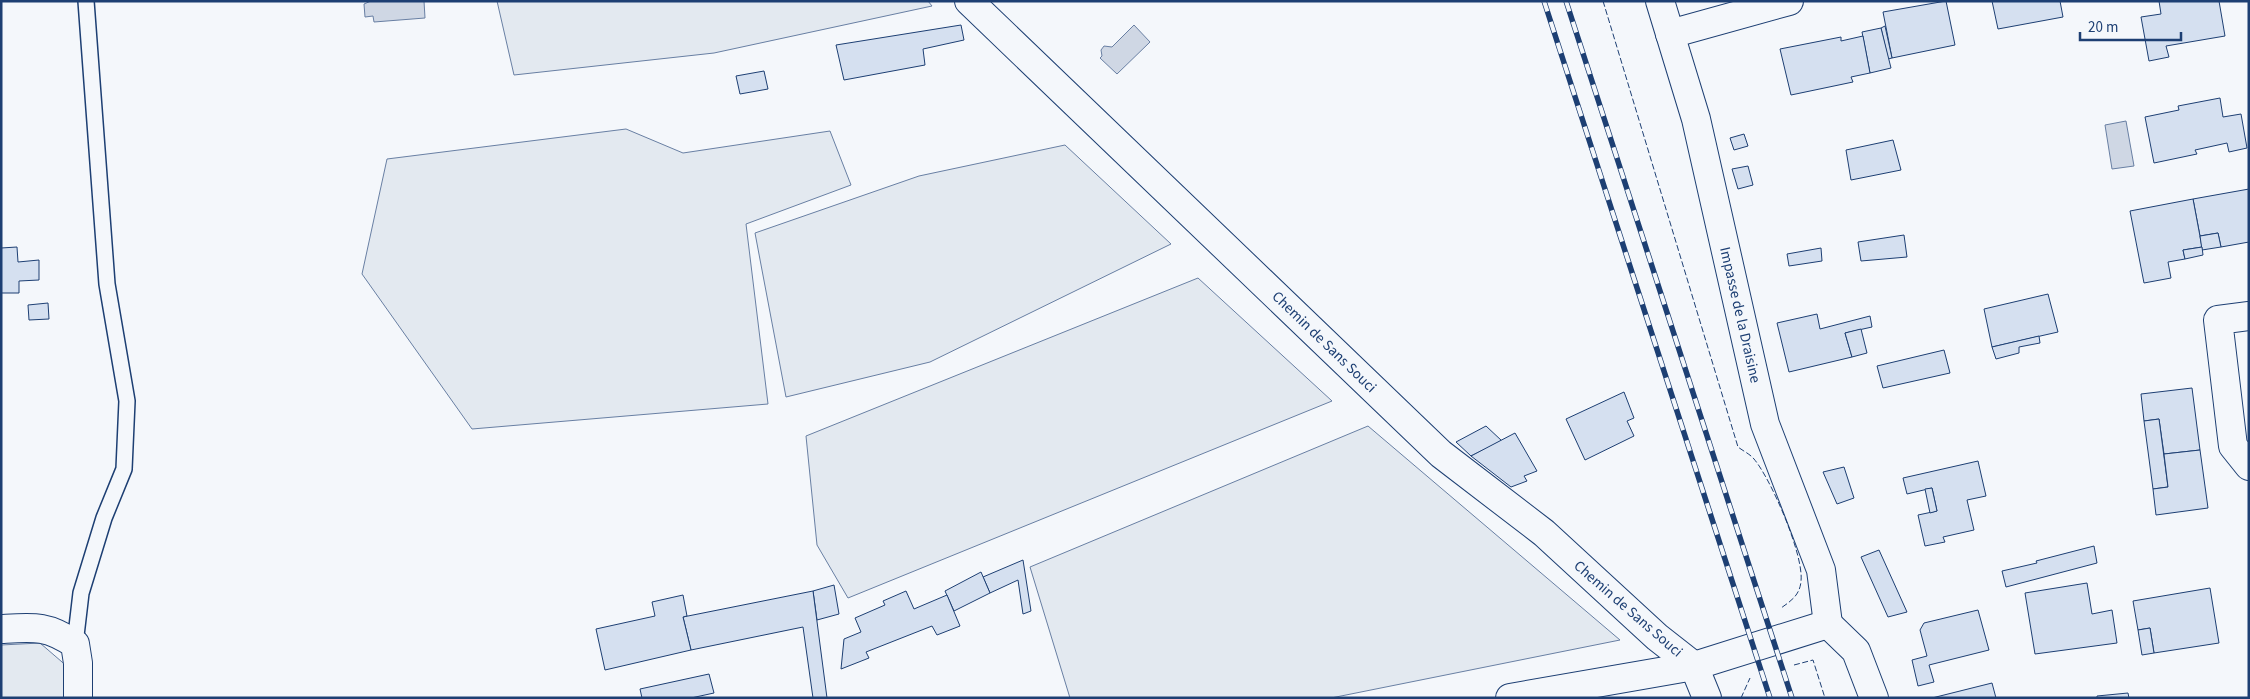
<svg xmlns="http://www.w3.org/2000/svg" width="2250" height="699" viewBox="0 0 2250 699" font-family="'Source Sans 3',sans-serif">
  <style>
    .green { fill: #e3e9f0; stroke: #687fa3 }
    .water { fill: #cfd7e4; stroke: #687fa3 }
    .building { fill: #d5e0f0; stroke: #1d3f73 }
    .lines { fill: none; stroke-linecap: round; stroke-linejoin: round }
    .lane-casing { stroke: #1d3f73; stroke-width: 18 }
    .street-casing { stroke: #1d3f73; stroke-width: 30 }
    .lane { stroke: #f4f7fb; stroke-width: 15 }
    .street { stroke: #f4f7fb; stroke-width: 28 }
    .rail-casing { stroke: #1d3f73; stroke-width: 5.5 }
    .rail { stroke: #f4f7fb; stroke-width: 4; stroke-dasharray: 11; stroke-linecap: butt }
    .fence { stroke: #1d3f73; stroke-width: 1; stroke-dasharray: 6 2.5; stroke-linecap: butt }
    .labels { text-anchor: middle; dominant-baseline: central; stroke-width: 4; stroke-linejoin: round; paint-order: stroke }
    .street-label { font-size: 15px; fill: #1d3f73; stroke: #f4f7fb }
  </style>
  <rect width="100%" height="100%" fill="#f4f7fb"/>
  <!-- green -->
  <g class="green">
    <polygon points="497,1 928,1 932,6 714,53 514,75"/>
    <polygon points="626,129 683,153 830,131 851,185 746,224 768,404 472,429 362,274 387,159"/>
    <polygon points="1065,145 1171,244 930,362 786,397 755,233 919,176"/>
    <polygon points="1198,278 1332,401 848,598 817,545 806,436"/>
    <polygon points="1368,426 1620,640 1331,698 1070,698 1030,567"/>
    <polygon points="40,643 69,668 68,698 1,698 1,645"/>
  </g>
  <!-- water -->
  <g class="water">
    <polygon points="371,1 424,1 425,18 374,22 373,16 365,17 364,4"/>
    <polygon points="1134,25 1150,42 1117,74 1100,58 1102,56 1101,50 1104,46 1112,47"/>
    <polygon points="2126,121 2134,166 2112,169 2105,125"/>
  </g>
  <!-- building -->
  <g class="building">
    <polygon points="1946,1 1955,45 1892,58 1883,12"/>
    <polygon points="1992,1 2060,1 2063,17 1998,29"/>
    <polygon points="2159,1 2219,1 2225,36 2166,46 2169,57 2149,61 2141,17 2161,14"/>
    <polygon points="961,25 964,40 923,49 925,65 844,80 836,45"/>
    <polygon points="1885,26 1892,58 1888,59 1881,28"/>
    <polygon points="1881,28 1891,68 1870,73 1862,32"/>
    <polygon points="1863,36 1870,73 1851,77 1853,82 1791,95 1780,49 1841,37 1841,41"/>
    <polygon points="764,71 768,89 740,94 736,76"/>
    <polygon points="2220,98 2223,117 2241,114 2247,148 2229,152 2227,143 2195,150 2197,154 2154,163 2145,117 2179,110 2178,106"/>
    <polygon points="1744,134 1748,146 1734,150 1730,138"/>
    <polygon points="1893,140 1901,170 1851,180 1846,150"/>
    <polygon points="1748,166 1753,185 1738,189 1732,169"/>
    <polygon points="2249,189 2249,242 2221,247 2218,233 2200,236 2193,199"/>
    <polygon points="2193,199 2202,247 2183,250 2185,259 2168,262 2171,278 2144,283 2130,211"/>
    <polygon points="2218,233 2221,247 2202,250 2200,236"/>
    <polygon points="1904,235 1907,257 1861,261 1858,242"/>
    <polygon points="17,247 18,262 39,260 39,280 19,281 19,293 1,293 1,248"/>
    <polygon points="2202,247 2203,255 2185,259 2183,250"/>
    <polygon points="1821,248 1822,261 1789,266 1787,254"/>
    <polygon points="2048,294 2058,332 1992,347 1984,309"/>
    <polygon points="48,303 49,319 29,320 28,305"/>
    <polygon points="1817,314 1820,329 1870,316 1872,327 1845,333 1852,357 1789,372 1777,323"/>
    <polygon points="1861,329 1867,353 1852,357 1845,333"/>
    <polygon points="2039,336 2040,343 2019,347 2019,353 1996,359 1992,347"/>
    <polygon points="1944,350 1950,373 1883,388 1877,366"/>
    <polygon points="2192,388 2200,450 2164,454 2159,419 2144,421 2141,394"/>
    <polygon points="1624,392 1634,418 1627,421 1634,436 1585,460 1566,419"/>
    <polygon points="2159,419 2168,487 2153,489 2144,421"/>
    <polygon points="1486,426 1502,441 1471,456 1456,442"/>
    <polygon points="1515,433 1537,471 1524,476 1527,481 1511,487 1471,456"/>
    <polygon points="2200,450 2208,508 2156,515 2153,489 2168,487 2164,454"/>
    <polygon points="1978,461 1986,496 1967,500 1974,530 1943,537 1945,542 1925,546 1918,515 1937,511 1932,488 1907,494 1903,478"/>
    <polygon points="1844,467 1854,498 1837,504 1823,472"/>
    <polygon points="1932,488 1937,511 1930,513 1925,489"/>
    <polygon points="2094,546 2097,563 2006,587 2002,571 2037,563 2036,561"/>
    <polygon points="1879,550 1907,612 1888,617 1861,557"/>
    <polygon points="1023,560 1031,611 1023,614 1018,580 990,593 983,577"/>
    <polygon points="981,572 990,593 954,611 945,591"/>
    <polygon points="2087,583 2092,614 2112,610 2117,643 2035,654 2025,593"/>
    <polygon points="834,585 839,614 817,620 813,591"/>
    <polygon points="2210,588 2219,643 2154,653 2150,628 2138,630 2133,601"/>
    <polygon points="813,591 827,698 813,698 803,627 691,650 683,617"/>
    <polygon points="906,591 914,609 947,595 960,626 937,635 932,626 866,652 869,658 841,669 844,639 861,632 855,618 885,605 883,601"/>
    <polygon points="683,595 687,616 683,617 691,650 605,670 596,629 655,616 652,602"/>
    <polygon points="1978,610 1989,650 1929,665 1934,682 1918,686 1912,660 1927,656 1920,630 1924,623"/>
    <polygon points="2150,628 2154,653 2142,655 2138,630"/>
    <polygon points="709,674 714,693 691,698 642,698 640,689"/>
    <polygon points="1992,683 1996,698 1932,698"/>
    <polygon points="2128,693 2129,698 2097,698 2097,696"/>
  </g>
  <g class="lines">
    <!-- lane casing -->
    <g class="lane-casing">
      <polyline id="lane" points="75,644 81,593 104,518 124,469 127,401 107,284 86,1"/>
    </g>
    <!-- street casing -->
    <g class="street-casing">
      <g id="street">
        <polyline points="969,1 1441,454 1544,533 1657,637 1694,666 1707,698"/>
        <polyline points="1660,1 1696,119 1765,424 1821,570 1828,624"/>
        <polyline points="1670,34 1789,1"/>
        <polyline points="2249,316 2218,320 2233,446 2249,466"/>
        <polyline points="1828,624 1856,651 1874,698"/>
        <path d="M1,629C34,627 47,625 75,644L78,663V698"/>
        <polyline points="1510,698 1694,666 1828,624"/>
      </g>
    </g>
    <!-- lane -->
    <use href="#lane" class="lane"/>
    <!-- street -->
    <use href="#street" class="street"/>
    <!-- rail casing -->
    <g class="rail-casing">
      <g id="rail">
        <polyline points="1544,1 1770,698"/>
        <polyline points="1566,1 1792,698"/>
      </g>
    </g>
    <!-- rail -->
    <use href="#rail" class="rail"/>
    <!-- fence -->
    <g class="fence">
      <path d="M1603,1L1738,447C1743,451 1750,454 1754,459C1771,479 1804,555 1801,581C1800,595 1791,601 1781,608"/>
      <polyline points="1794,665 1813,660 1825,698"/>
      <polyline points="1741,698 1750,678"/>
    </g>
  </g>
  <g class="labels">
    <!-- street labels -->
    <g class="street-label">
      <text transform="translate(1740 315) rotate(77)">Impasse de la Draisine</text>
      <text transform="translate(1324 342) rotate(44)">Chemin de Sans Souci</text>
      <text transform="translate(1628 609) rotate(41)">Chemin de Sans Souci</text>
    </g>
  </g>
  <!-- border -->
  <rect width="2250" height="699" fill="none" stroke="#1d3f73" stroke-width="5"/>
  <!-- scale -->
  <path d="M2080 32v8h101v-8" fill="none" stroke="#1d3f73" stroke-width="2.5"/>
  <text x="2088" y="32" font-size="15" fill="#1d3f73" stroke="#f4f7fb" stroke-width="4" paint-order="stroke">20 m</text>
</svg>
